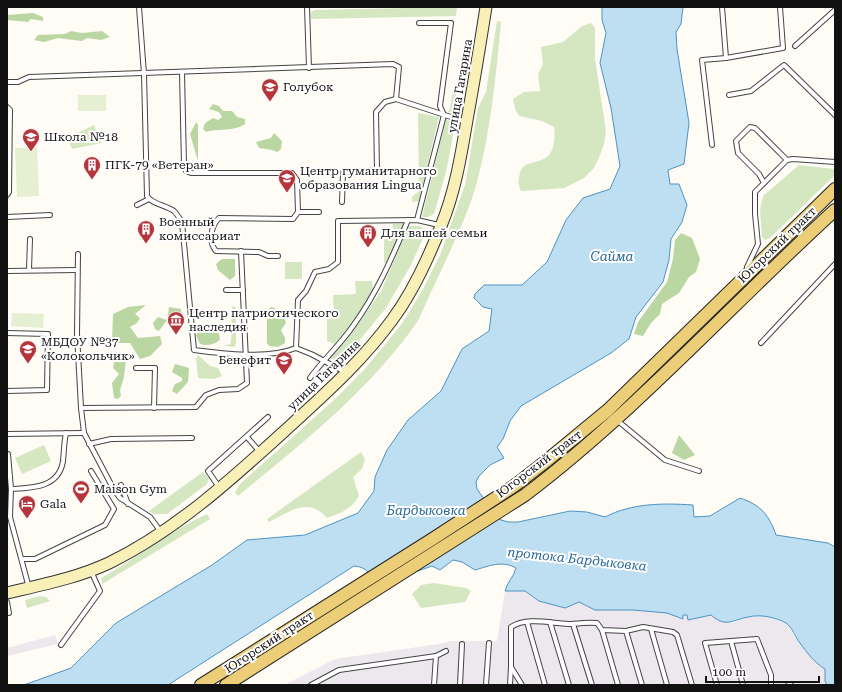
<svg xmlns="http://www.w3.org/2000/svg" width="842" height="692" viewBox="0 0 842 692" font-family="'Roboto Serif',serif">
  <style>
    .industrial { fill: #ede7ee }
    .green { fill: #d5e7c1 }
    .forest { fill: #bad6a2 }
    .pitch { fill: #e5efd2 }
    .water { fill: #bedff1; stroke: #4c94c1 }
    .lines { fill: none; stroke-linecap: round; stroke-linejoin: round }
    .service-casing { stroke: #444; stroke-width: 6 }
    .secondary-casing { stroke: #333; stroke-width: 13 }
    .primary-casing { stroke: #222; stroke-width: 14 }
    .service { stroke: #fff; stroke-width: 4 }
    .secondary { stroke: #f8f0b7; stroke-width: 11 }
    .primary { stroke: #ecce78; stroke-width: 12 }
    .labels { text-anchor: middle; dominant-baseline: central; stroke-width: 4; stroke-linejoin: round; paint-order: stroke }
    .street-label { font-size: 12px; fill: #111; stroke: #fff }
    .poi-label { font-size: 12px; fill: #111; stroke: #fff; text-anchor: start }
    .water-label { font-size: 13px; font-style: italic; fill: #246798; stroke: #fff }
  </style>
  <rect width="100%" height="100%" fill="#fefcf5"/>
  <!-- industrial -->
  <g class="industrial">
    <polygon points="505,591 525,591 539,601 565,608 579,602 595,610 633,610 667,613 683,619 683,615 687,614 688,620 711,615 732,623 746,617 760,615 769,617 787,624 800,644 817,663 826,669 825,681 827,685 284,685 335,659 439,644 451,641 497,641"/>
    <polygon points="55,635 58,644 7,656 7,648"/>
  </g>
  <!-- green -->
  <g class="green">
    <polygon points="457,7 456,16 311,19 311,12 315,10"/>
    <path d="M497,21L501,22C496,75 491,130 477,182C465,226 437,276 419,319C408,336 396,350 383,365C339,415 290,453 238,496L235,492L241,483L334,400L363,371L401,325L422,291L440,255L465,185L478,108L486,92Z"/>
    <path d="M591,23L595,28V59L606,131L604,144L598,160L593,169L584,178L564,188L521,191C518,184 518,181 520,173C524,158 544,166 551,152C555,145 555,135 554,127L542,121L519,116L515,109L513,99L524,92L540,91L538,74L543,64L541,47L563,42L582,26Z"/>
    <polygon points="456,89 457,108 453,112 448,112 450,108 453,90"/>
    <polygon points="418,113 439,117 419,201 412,202 412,197 419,191"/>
    <polygon points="446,119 453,123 454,129 447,168 434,214 428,217 422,217"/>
    <polygon points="94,125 102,143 72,149 67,138"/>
    <polygon points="799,165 835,169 835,175 770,238 765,240 762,237 760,210 763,196"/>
    <polygon points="405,223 386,263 384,263 384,232 393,231 393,224"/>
    <polygon points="409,226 420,226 424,229 425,234 411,265 386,308 344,359 340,362 330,358 362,319 381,291"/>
    <rect x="285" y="262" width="17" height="17"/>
    <polygon points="355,281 372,281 373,290 352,324 334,344 327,341 327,317 334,316 333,295 356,294"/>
    <polygon points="234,306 236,308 236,342 235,347 223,346 230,344 231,341 232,307"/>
    <polygon points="198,355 210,366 218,368 222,376 214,379 198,378 196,359"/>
    <polygon points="44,445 51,461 22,474 15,458"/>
    <path d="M361,452L365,459L362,469L353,477L359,496C351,509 342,513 327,518C308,496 290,512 269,522L267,519Z"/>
    <polygon points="203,472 209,478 207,484 167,514 153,514 149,511"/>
    <path d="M207,514L210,519L102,584L101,578C137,558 170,531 207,514Z"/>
    <polygon points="434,583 466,588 471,591 465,602 421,608 412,594 421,585"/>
    <polygon points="40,596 46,597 50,601 27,608 25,600"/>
  </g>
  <!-- forest -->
  <g class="forest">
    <polygon points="33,13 43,17 43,21 31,19 28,22 7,20 7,15"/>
    <polygon points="71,31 82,33 102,31 110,37 101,40 87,38 82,41 58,38 44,42 34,40 38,35 65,34"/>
    <path d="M213,104L219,106L223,111H232L237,117L245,119V124C234,132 219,128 206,132L203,129L205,123L213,118L218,120L222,117L219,112L209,109Z"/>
    <polygon points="196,122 198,125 198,161 190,134"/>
    <polygon points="274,133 282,141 281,149 277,152 272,150 259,148 256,142 271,138"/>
    <polygon points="681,233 692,238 700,259 696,272 689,277 679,293 662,304 660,314 651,323 643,336 634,334 638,322 667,282 673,259 675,240"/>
    <polygon points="222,259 235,259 235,276 230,280 218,270 216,264"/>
    <polygon points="146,305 135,314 140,318 137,323 130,327 138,338 160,336 162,344 150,356 140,359 130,343 112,343 113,314 128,307"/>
    <polygon points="169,307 181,309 182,320 168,315"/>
    <path d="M271,307C280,309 283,314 286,323L281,330L285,338V343L278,347L269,346L267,343V310Z"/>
    <polygon points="158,317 167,320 159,331 155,329 153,323"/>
    <path d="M202,327H212L219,334L220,340C213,345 208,346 200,344L196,335Z"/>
    <polygon points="119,356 126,359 124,377 120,390 121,396 118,399 114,398 112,383 119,374 113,368 115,358"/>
    <polygon points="175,364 189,368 188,382 177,394 172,391 175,384 182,381 182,378 172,372"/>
    <polygon points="679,435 695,455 684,460 672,453"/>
  </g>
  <!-- pitch -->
  <g class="pitch">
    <rect x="78" y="95" width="28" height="16"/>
    <polygon points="37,147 39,196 17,197 15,148"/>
    <polygon points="12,313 44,314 43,328 11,326"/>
  </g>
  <!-- water -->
  <path class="water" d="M602,7H683L681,24L676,32L677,49L689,123L684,164L668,170L670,184H679L687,205L682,222L671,239L669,260L663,282L636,317L629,339L611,353L521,406L510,421L503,439L497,447L504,458L490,465L479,476L476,482L477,489L498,519L508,522H518L570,511L587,512L605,517C632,503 663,503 693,505L694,517L710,516L740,498C761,505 769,515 776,535L828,543L835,547V685H827L825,681V669C815,663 807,653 800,643C796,638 792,627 786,623C775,617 760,614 748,617C732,620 726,628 711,615L688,620L687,615H683V619L667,613L633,610H595L579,602L565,608L539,601L525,591H505C507,582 514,577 516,568C502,560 489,566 475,570L462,562L453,560L440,570L432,566L404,576L375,583C369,573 367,567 354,566L168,685H24L71,668L116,623L212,565L247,540L305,535L358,513L374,491L375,477L387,450L408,420L441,391L462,349L489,331L492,309L483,307L474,298L475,294L484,285H522L547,262L566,220L583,198L610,189L620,166L611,108L600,63L606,33L602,20Z"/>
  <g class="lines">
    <!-- service casing -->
    <g class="service-casing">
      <g id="service">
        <path d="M139,7L144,74L147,196C151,204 166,205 174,211C177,214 180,219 182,222L194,350C224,354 268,359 296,348L311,354L345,372"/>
        <polyline points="307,7 309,68"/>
        <polyline points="722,7 726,58"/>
        <polyline points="795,46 835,10"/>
        <polyline points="182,73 184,165 186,171 191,173 292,173 297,180 298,212"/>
        <polyline points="7,82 18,82 29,77 393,64 399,67 396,99"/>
        <polyline points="729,95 751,91 784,65 835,115"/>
        <polyline points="7,107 10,110 9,192 7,195"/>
        <polyline points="712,145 702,60 726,58 783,48 780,7"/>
        <polyline points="764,183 759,174 738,153 736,141 750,127 755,128 787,160"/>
        <polyline points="342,202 343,173 377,170 376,112 385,102 396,99 466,122"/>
        <polyline points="137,205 149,199"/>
        <polyline points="7,217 50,215"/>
        <polyline points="417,220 444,115 440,106 451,23 419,23"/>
        <polyline points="78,254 77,334 81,408 196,407 206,395 219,390 238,389 247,383 241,251"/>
        <path d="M278,256H268L259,252L216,251C208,242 211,226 219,218L293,219L298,212H319"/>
        <polyline points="747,267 758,244 755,214 755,192 787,160 793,159 835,162"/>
        <polyline points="29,270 30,239"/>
        <polyline points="7,271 76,270"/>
        <polyline points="226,290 243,290"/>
        <polyline points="7,333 48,334 47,390 7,391"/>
        <polyline points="761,343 835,264"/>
        <polyline points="296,348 298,300 306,291 315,272 329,269 338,262 338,221 417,220 439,225"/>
        <polyline points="136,368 155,368 154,408"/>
        <path d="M310,378C323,360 340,345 353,326C377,293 392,258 408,220"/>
        <polyline points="81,408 84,433 114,490 120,498 150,517 161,532"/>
        <polyline points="618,421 665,460 699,471"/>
        <polyline points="7,434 84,433"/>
        <polyline points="247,437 260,452"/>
        <polyline points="89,444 111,439 192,438"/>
        <polyline points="8,454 11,489 10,517 29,588"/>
        <polyline points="121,485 128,504"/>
        <polyline points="219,487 208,471 268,417"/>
        <path d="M11,489C32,488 59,488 63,461C64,451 64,442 66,433"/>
        <polyline points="22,559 35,559 105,525 114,509 91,471"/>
        <polyline points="7,602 9,613"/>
        <polyline points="527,622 545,685"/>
        <polyline points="550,622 569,685"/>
        <polyline points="573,624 592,685"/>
        <polyline points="651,629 667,685"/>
        <polyline points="602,630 618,685"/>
        <polyline points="626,631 643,627 673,632 677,635 692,685"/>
        <polyline points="731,641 743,685"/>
        <polyline points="61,645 100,591 91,571"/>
        <polyline points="311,685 339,670 436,656 446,651"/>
        <polyline points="434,685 436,656"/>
        <polyline points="460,685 462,644"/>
        <polyline points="486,685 489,643"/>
        <polyline points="510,685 511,667"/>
        <path d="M522,685L511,667V627C528,616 553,624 572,624C581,623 589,622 597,623L602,630L626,631L642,685"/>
        <polyline points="717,685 705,643 757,639 771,675 771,685"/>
        <polyline points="788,685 791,685"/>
      </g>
    </g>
    <!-- secondary casing -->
    <g class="secondary-casing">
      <path id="secondary" d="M7,593C41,585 77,578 109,563C177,530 235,476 290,426C327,392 363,360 392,320C413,292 428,259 441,226C455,192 461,156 467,120C474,82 480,45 486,7"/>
    </g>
    <!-- primary casing -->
    <g class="primary-casing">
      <g id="primary">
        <polyline points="201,685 431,540 514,486 545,462 608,410 835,189"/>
        <path d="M226,685L525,495C637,410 731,305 835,210"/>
      </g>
    </g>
    <!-- service -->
    <use href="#service" class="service"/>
    <!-- secondary -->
    <use href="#secondary" class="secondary"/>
    <!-- primary -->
    <use href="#primary" class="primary"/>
  </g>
  <!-- icons -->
  <defs>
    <g id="school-pin" transform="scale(0.9)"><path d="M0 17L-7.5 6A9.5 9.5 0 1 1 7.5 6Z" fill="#b5353c" stroke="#fff"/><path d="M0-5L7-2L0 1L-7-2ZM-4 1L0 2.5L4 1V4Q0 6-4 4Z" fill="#fff"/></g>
    <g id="building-pin" transform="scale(0.9)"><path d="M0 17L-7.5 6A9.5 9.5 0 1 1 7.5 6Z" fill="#b5353c" stroke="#fff"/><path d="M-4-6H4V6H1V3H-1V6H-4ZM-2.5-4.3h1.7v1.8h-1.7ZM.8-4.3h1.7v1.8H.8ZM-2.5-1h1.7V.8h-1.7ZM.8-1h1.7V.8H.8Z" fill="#fff"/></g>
    <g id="museum-pin" transform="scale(0.9)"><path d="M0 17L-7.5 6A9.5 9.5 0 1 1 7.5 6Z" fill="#b5353c" stroke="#fff"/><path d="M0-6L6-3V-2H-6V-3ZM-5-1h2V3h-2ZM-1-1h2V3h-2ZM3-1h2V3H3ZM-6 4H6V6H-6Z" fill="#fff"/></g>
    <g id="stadium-pin" transform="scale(0.9)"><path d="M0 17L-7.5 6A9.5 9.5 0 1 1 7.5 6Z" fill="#b5353c" stroke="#fff"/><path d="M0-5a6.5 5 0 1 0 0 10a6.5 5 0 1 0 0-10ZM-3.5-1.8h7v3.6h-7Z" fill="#fff"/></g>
    <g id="hotel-pin" transform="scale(0.9)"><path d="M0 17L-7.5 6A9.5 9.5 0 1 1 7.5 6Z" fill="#b5353c" stroke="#fff"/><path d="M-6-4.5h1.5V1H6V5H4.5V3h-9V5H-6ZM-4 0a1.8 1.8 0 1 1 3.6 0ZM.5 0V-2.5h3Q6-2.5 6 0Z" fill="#fff"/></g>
  </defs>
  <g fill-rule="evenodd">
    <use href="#school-pin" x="270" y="87"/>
    <use href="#school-pin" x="31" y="137"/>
    <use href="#building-pin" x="92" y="165"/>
    <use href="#school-pin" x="287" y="178"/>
    <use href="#building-pin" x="146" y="229"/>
    <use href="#building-pin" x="368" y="233"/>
    <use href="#museum-pin" x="176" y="320"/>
    <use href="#school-pin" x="28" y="349"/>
    <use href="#school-pin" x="284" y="360"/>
    <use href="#stadium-pin" x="81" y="489"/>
    <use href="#hotel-pin" x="27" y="504"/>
  </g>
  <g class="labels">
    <!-- street labels -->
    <g class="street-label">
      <text transform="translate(460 86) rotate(-80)">улица Гагарина</text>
      <text transform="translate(777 245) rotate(-44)">Югорский тракт</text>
      <text transform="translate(324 375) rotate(-44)">улица Гагарина</text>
      <text transform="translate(539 464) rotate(-37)">Югорский тракт</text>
      <text transform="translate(269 642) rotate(-33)">Югорский тракт</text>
    </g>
    <!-- poi labels -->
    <g class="poi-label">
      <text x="283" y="87">Голубок</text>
      <text x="44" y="137">Школа №18</text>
      <text x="105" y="165">ПГК-79 «Ветеран»</text>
      <text x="300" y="171">Центр гуманитарного<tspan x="300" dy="14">образования Lingua</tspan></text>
      <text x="159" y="222">Военный<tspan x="159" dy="14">комиссариат</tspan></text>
      <text x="381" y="233">Для вашей семьи</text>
      <text x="189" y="313">Центр патриотического<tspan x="189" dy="14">наследия</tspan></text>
      <text x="41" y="342">МБДОУ №37<tspan x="41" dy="14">«Колокольчик»</tspan></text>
      <text x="271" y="360" text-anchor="end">Бенефит</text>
      <text x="94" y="489">Maison Gym</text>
      <text x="40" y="504">Gala</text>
    </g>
    <!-- water labels -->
    <g class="water-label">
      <text x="612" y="256">Сайма</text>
      <text x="426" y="510">Бардыковка</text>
      <text transform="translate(577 559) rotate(6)">протока Бардыковка</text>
    </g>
  </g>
  <!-- border -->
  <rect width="842" height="692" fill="none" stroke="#111111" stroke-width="16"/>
  <!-- scale -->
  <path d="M706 676v6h113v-6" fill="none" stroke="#111111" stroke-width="2"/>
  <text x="712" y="676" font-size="12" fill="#111111" stroke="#ffffff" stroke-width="3" paint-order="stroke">100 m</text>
</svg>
